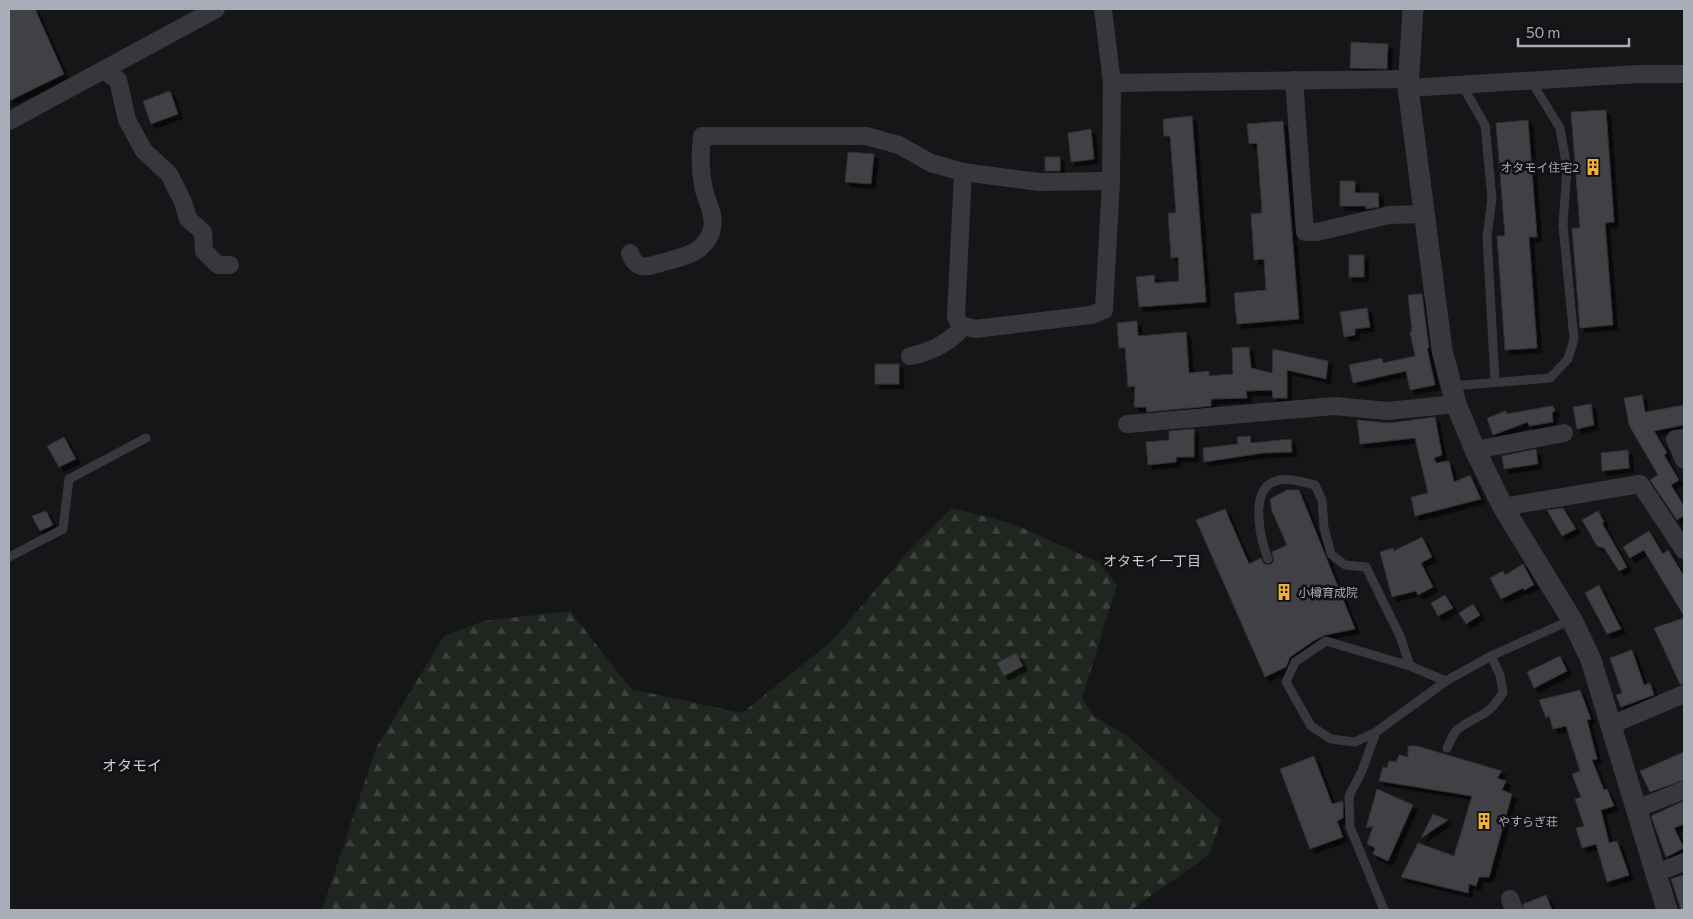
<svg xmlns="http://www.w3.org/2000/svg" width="1693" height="919" viewBox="0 0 1693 919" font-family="Commissioner,'Noto Sans JP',sans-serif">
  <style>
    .forest { fill: url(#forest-firs) }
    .building { fill: #404145; stroke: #303034; filter: url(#shadow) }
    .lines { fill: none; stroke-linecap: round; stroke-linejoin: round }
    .service { stroke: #37383d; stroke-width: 9 }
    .minor { stroke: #37383d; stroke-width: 18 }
    .tertiary { stroke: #37383d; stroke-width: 21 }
    .labels { text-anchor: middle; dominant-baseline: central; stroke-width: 5; stroke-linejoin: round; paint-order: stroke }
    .poi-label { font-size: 12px; fill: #a8adb8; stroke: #111113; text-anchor: start }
    .neighbourhood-label { font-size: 14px; fill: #c9ccd4; stroke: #111113 }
    .quarter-label { font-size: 15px; fill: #c9ccd4; stroke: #111113 }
  </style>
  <defs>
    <pattern id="forest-firs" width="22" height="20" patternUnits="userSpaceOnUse" patternTransform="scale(1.25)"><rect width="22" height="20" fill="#1e261f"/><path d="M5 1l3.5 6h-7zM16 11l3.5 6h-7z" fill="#3c433d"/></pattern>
    <filter id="shadow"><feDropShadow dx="4.5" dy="4.5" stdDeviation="0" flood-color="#0009"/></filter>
  </defs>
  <rect width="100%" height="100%" fill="#161618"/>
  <!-- forest -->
  <polygon class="forest" points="952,508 1014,524 1100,563 1117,585 1082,698 1093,716 1128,736 1221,820 1209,855 1131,910 322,910 376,748 444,636 484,621 570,611 631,689 742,713 832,641 911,548"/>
  <!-- building -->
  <g class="building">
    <polygon points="9,9 35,9 64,74 9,101"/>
    <polygon points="1351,42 1388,44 1387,69 1350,68"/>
    <polygon points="170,91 178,114 151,124 143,101"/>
    <polygon points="1606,110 1614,222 1605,223 1613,325 1580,328 1572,228 1580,228 1571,112"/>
    <polygon points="1192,116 1206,302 1139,307 1136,277 1154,275 1155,283 1179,281 1178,257 1171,258 1168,213 1176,213 1170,136 1164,136 1163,119"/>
    <polygon points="1528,120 1537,237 1529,237 1537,348 1505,350 1497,236 1505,236 1496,123"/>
    <polygon points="1283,121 1299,319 1237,324 1234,293 1266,290 1264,259 1254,260 1251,214 1262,213 1257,143 1249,144 1247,124"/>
    <polygon points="1091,129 1094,159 1071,162 1068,133"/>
    <polygon points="848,152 874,154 871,184 845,182"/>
    <rect x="1045" y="157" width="15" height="14"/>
    <polygon points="1340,181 1355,181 1355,193 1378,193 1379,207 1366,209 1366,206 1340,206"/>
    <rect x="1349" y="255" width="15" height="22"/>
    <polygon points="1422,294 1429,348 1427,348 1435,385 1410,390 1406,371 1353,383 1349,365 1382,358 1383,363 1415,356 1410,332 1412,331 1408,295"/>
    <polygon points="1367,308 1370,327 1355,329 1355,335 1344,337 1340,312"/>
    <polygon points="1137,321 1138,336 1186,332 1189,373 1209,371 1209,376 1233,374 1232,348 1249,347 1251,368 1272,373 1273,349 1328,361 1326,379 1287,370 1287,398 1273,398 1272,390 1246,391 1247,398 1211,399 1211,406 1147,412 1146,407 1134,407 1135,386 1128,387 1125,348 1119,348 1117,323"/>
    <rect x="875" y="364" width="24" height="20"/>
    <polygon points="1642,395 1645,412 1684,405 1684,425 1654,431 1667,453 1664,455 1679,480 1671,485 1684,506 1684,516 1677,520 1650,480 1658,475 1629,425 1624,398"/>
    <polygon points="1591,404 1594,425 1577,429 1573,407"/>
    <polygon points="1551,406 1553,406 1555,411 1552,413 1553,422 1529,426 1528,422 1493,435 1487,418 1506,411 1507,414"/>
    <polygon points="1435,417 1442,455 1434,458 1436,463 1449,461 1454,482 1470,475 1481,499 1415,516 1411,497 1428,493 1415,438 1360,444 1357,420 1389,423"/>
    <polygon points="1194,429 1194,457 1176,457 1176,462 1148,465 1146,442 1169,440 1169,431"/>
    <polygon points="1250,436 1251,443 1291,439 1292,452 1263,453 1204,462 1203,448 1238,444 1237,437"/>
    <polygon points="64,437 76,459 59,467 47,446"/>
    <polygon points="1536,449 1538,464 1504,469 1502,456"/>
    <polygon points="1628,450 1629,468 1602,471 1601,453"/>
    <polygon points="1287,490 1299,490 1355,629 1325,635 1315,640 1290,657 1286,667 1265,677 1196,520 1225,509 1249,564 1261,558 1264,564 1270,565 1274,561 1272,552 1287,545 1272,511 1270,499"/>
    <polygon points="1563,508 1576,529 1562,536 1547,510"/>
    <polygon points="46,511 53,525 40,531 32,516"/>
    <polygon points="1598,511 1604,522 1602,523 1627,567 1619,571 1604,548 1597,546 1582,520"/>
    <polygon points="1649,531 1663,554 1668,550 1684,576 1684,616 1644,550 1630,558 1623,547"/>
    <polygon points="1422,537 1432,557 1421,563 1433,587 1418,595 1416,591 1392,597 1380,552 1393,548 1394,551"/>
    <polygon points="1523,564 1534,585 1524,590 1523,588 1501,599 1490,578 1503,571 1505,575"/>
    <polygon points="1599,585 1621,629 1607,634 1585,593"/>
    <polygon points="1445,595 1453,608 1438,616 1431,603"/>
    <polygon points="1473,604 1480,615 1466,624 1459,613"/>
    <polygon points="1684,618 1684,684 1680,684 1654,628"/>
    <polygon points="1632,650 1644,685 1650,683 1654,695 1621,707 1616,695 1622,693 1610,658"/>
    <polygon points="1016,653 1023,666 1004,676 997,663"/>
    <polygon points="1560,656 1567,671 1534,688 1527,672"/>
    <polygon points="1580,690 1591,719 1587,720 1597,759 1592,760 1604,790 1607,789 1614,806 1601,810 1609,843 1617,841 1629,875 1607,882 1596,844 1582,848 1576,828 1584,826 1575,799 1581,797 1572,774 1580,771 1566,726 1553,729 1549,716 1546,718 1539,700"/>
    <polygon points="1408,746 1417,746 1502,771 1497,778 1506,781 1502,790 1512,794 1489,877 1479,877 1476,886 1469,884 1468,893 1401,877 1418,843 1454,856 1472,796 1379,781 1383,767 1387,768 1389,761 1396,762 1399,755 1408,757"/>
    <polygon points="1684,752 1684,780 1650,792 1640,771"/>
    <polygon points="1314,756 1332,804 1343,801 1343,818 1337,821 1343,837 1310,849 1280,769"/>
    <polygon points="1377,789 1413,805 1388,861 1373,854 1375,848 1367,844 1373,826 1366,828"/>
    <polygon points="1684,801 1684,824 1674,828 1684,848 1666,857 1651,816"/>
    <polygon points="1433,814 1448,820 1421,838"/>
    <polygon points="1684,875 1684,910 1681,910 1671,879"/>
    <polygon points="1546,895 1552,910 1524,910 1523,904"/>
  </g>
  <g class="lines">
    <!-- service -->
    <g class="service">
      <polyline points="1462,85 1485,125 1492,198 1487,237 1495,381"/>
      <polyline points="1452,386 1550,378 1568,359 1574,339 1563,225 1567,169 1560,128 1531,81"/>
      <polyline points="9,557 63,529 69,479 146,438"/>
      <path d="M1268,559C1261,541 1249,493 1273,482C1286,476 1302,482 1315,485L1322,500L1324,528L1331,554L1345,565L1366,567L1400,636L1410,666"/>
      <polyline points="1446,681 1410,666 1326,641 1295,662 1286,682 1311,726 1331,739 1355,742 1376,732 1446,681 1491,656 1571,620"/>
      <polyline points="1376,732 1362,771 1349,796 1350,827 1384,910"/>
      <path d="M1447,748C1450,742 1453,734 1457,730C1477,713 1487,720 1503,692L1500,675L1491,656"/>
    </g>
    <!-- minor -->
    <g class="minor">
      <polyline points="103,70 118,80 127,120 144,151 169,174 183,202 188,219 203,232 204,251 218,265 230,265"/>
      <polyline points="1294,80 1305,232 1317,232 1389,215 1424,214"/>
      <polyline points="1112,83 1408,79"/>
      <polyline points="1408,88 1639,74 1684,74"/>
      <polyline points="9,121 216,9"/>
      <polyline points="963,172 956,317 960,325 975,329 1091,315 1104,310 1111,181 1112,83 1103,9"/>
      <path d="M630,253C634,265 641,269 653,265C666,261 683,258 694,252C702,248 711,237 712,228C715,215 707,202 704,190C700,172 700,154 702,136H866L899,145L931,163L963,172L1039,182L1111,181"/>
      <path d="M910,356C932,352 949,343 964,326"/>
      <polyline points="1127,424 1334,406 1388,411 1456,404"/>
      <polyline points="1684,438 1675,439 1684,460"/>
      <polyline points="1475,450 1564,433"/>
      <polyline points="1503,507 1640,484 1684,550"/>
      <polyline points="1611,725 1684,694"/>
      <polyline points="1636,809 1684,790"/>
      <polyline points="1654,874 1684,862"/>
      <polyline points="1510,899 1514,910"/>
    </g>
    <!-- tertiary -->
    <polyline class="tertiary" points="1413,9 1408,88 1442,350 1456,404 1475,450 1503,507 1572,620 1591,660 1667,910"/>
  </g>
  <!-- icons -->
  <defs>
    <g id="building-bare" transform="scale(1.35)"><path d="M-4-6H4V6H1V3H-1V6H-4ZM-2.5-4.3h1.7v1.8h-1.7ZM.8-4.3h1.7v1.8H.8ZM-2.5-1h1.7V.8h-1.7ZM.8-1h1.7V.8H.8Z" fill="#f2b134" stroke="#111113" stroke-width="2.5" paint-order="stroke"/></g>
  </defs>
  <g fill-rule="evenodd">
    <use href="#building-bare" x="1593" y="167"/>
    <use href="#building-bare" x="1284" y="592"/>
    <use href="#building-bare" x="1484" y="821"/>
  </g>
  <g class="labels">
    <!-- poi labels -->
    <g class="poi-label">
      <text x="1579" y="167" text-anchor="end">オタモイ住宅2</text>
      <text x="1298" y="592">小樽育成院</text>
      <text x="1498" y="821">やすらぎ荘</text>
    </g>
    <!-- neighbourhood labels -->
    <g class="neighbourhood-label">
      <text x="1152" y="560">オタモイ一丁目</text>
    </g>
    <!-- quarter labels -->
    <g class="quarter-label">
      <text x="132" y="765">オタモイ</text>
    </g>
  </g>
  <!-- border -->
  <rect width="1693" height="919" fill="none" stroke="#a8adb8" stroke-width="20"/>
  <!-- scale -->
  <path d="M1518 38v8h111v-8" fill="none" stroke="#a8adb8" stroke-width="2.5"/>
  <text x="1526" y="38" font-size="15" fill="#a8adb8" stroke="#111113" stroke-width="4" paint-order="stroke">50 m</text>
</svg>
